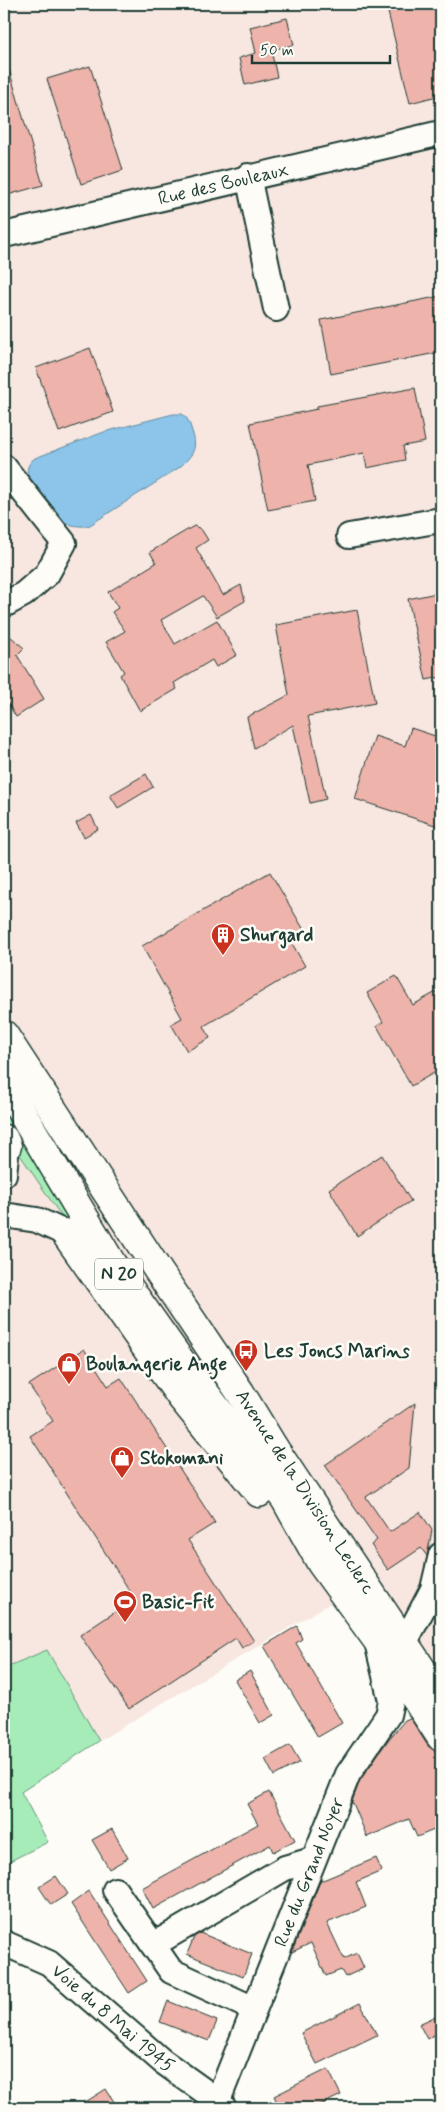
<svg xmlns="http://www.w3.org/2000/svg" width="445" height="2112" viewBox="0 0 445 2112" font-family="Mynerve,sans-serif">
  <style>
    .built { fill: #f8e6e0 }
    .green { fill: #a6ecb8; stroke: #629476 }
    .water { fill: #8cc4ea; stroke: #608ea1 }
    .building { fill: #eeb3ab; stroke: #1f3d34 }
    .lines { fill: none; stroke-linecap: round; stroke-linejoin: round }
    .minor-casing { stroke: #1f3d34; stroke-width: 28 }
    .major-casing { stroke: #1f3d34; stroke-width: 31 }
    .highway-casing { stroke: #1f3d34; stroke-width: 31 }
    .minor { stroke: #fdfcf7; stroke-width: 24 }
    .major { stroke: #fdfcf7; stroke-width: 28 }
    .highway { stroke: #fdfcf7; stroke-width: 28 }
    .labels { text-anchor: middle; dominant-baseline: central; stroke-width: 5; stroke-linejoin: round; paint-order: stroke }
    .shield { fill: #fdfcf7; stroke: #62766e; stroke-width: 1 }
    .shield-label { font-size: 18px; font-weight: bold; fill: #1f3d34 }
    .street-label { font-size: 19px; fill: #1f3d34; stroke: #fdfcf7 }
    .poi-label { font-size: 19px; font-weight: bold; fill: #1f3d34; stroke: #fdfcf7; text-anchor: start }
  </style>
  <rect width="100%" height="100%" fill="#fdfcf7"/>
  <filter id="ink" filterUnits="userSpaceOnUse"><feTurbulence type="fractalNoise" baseFrequency=".02" numOctaves="2"/><feDisplacementMap in="SourceGraphic" scale="10" xChannelSelector="R" yChannelSelector="G"/><feConvolveMatrix kernelMatrix="1 2 1 2 8 2 1 2 1" color-interpolation-filters="sRGB"/></filter>
  <g filter="url(#ink)">
    <!-- built -->
    <polygon class="built" points="4,4 441,4 441,1671 421,1641 404,1644 364,1583 99,1741 47,1650 4,1668"/>
    <!-- green -->
    <g class="green">
      <polygon points="4,1098 119,1302 4,1131"/>
      <polygon points="47,1650 99,1741 21,1792 48,1842 4,1864 4,1668"/>
    </g>
    <!-- water -->
    <path class="water" d="M173,414H182C188,418 189,422 191,428C198,447 195,453 180,467L90,525C82,528 67,525 59,520C54,518 50,510 46,505C37,494 16,471 35,458L104,432Z"/>
    <!-- building -->
    <g class="building">
      <polygon points="386,4 441,4 441,95 410,103"/>
      <polygon points="287,18 294,45 271,50 277,77 245,85 239,58 256,53 250,27"/>
      <polygon points="4,66 8,66 43,185 4,196"/>
      <polygon points="90,66 123,170 81,184 47,79"/>
      <polygon points="441,296 441,352 331,374 321,320"/>
      <polygon points="90,348 113,412 59,432 36,368"/>
      <polygon points="415,388 425,442 403,446 405,460 367,468 364,453 308,465 315,501 268,510 250,423 317,409 317,406"/>
      <polygon points="194,526 201,529 208,540 196,548 223,595 241,585 245,601 217,617 203,596 161,620 175,644 217,620 237,655 216,667 212,660 189,674 174,683 177,689 140,711 120,675 124,672 106,642 125,631 112,612 118,608 108,592 156,563 150,552"/>
      <polygon points="441,592 441,677 426,680 408,599"/>
      <polygon points="357,610 375,703 308,716 326,799 310,803 293,725 254,748 247,717 289,695 276,625"/>
      <polygon points="4,631 24,648 17,655 44,699 16,717 4,697"/>
      <polygon points="411,728 441,738 441,827 355,799 375,736 405,746"/>
      <polygon points="146,774 153,787 118,808 110,795"/>
      <polygon points="91,815 98,829 84,837 76,823"/>
      <polygon points="270,872 304,930 290,940 305,966 204,1026 210,1038 187,1051 171,1024 182,1018 142,946"/>
      <polygon points="396,976 413,1005 436,992 441,1000 441,1069 411,1086 377,1026 383,1022 367,993"/>
      <polygon points="382,1155 411,1201 357,1236 329,1189"/>
      <polygon points="84,1349 108,1386 121,1378 215,1523 188,1540 254,1641 242,1648 236,1638 129,1709 80,1635 135,1599 30,1436 53,1421 29,1385"/>
      <polygon points="415,1403 409,1468 366,1497 390,1532 420,1512 432,1530 430,1541 427,1556 421,1548 388,1570 371,1545 377,1540 325,1465"/>
      <polygon points="297,1626 302,1639 296,1643 342,1723 318,1737 264,1646"/>
      <polygon points="250,1671 274,1715 260,1723 235,1680"/>
      <polygon points="410,1718 428,1746 435,1751 441,1761 441,1827 417,1837 409,1819 367,1837 353,1803 351,1804 360,1780 388,1740 405,1720"/>
      <polygon points="290,1745 300,1762 274,1776 265,1759"/>
      <polygon points="269,1792 295,1840 273,1852 270,1845 153,1909 142,1888 258,1824 247,1804"/>
      <polygon points="112,1829 128,1858 109,1869 92,1840"/>
      <polygon points="376,1858 382,1871 356,1882 366,1907 327,1923 344,1959 357,1953 364,1968 345,1977 341,1970 326,1976 311,1943 292,1952 321,1879 323,1880"/>
      <polygon points="56,1876 68,1894 51,1905 39,1887"/>
      <polygon points="89,1891 147,1981 129,1993 71,1904"/>
      <polygon points="200,1933 252,1954 243,1977 187,1954 194,1937"/>
      <polygon points="168,2001 217,2021 209,2041 160,2022"/>
      <polygon points="360,2003 377,2035 317,2064 301,2033"/>
      <polygon points="434,2017 441,2031 427,2039 419,2024"/>
      <polygon points="328,2069 341,2095 314,2108 280,2108 274,2096"/>
      <polygon points="106,2089 118,2108 76,2108"/>
    </g>
    <g class="lines">
      <!-- minor casing -->
      <g class="minor-casing">
        <g id="minor">
          <polyline points="248,176 276,309"/>
          <path id="s1" d="M4,235L441,133"/>
          <polyline points="4,467 64,543 47,574 24,594 4,605"/>
          <polyline points="349,536 441,520"/>
          <polyline points="4,1174 7,1146"/>
          <polyline points="4,1215 37,1220 65,1233"/>
          <polyline points="404,1644 433,1589 441,1555"/>
          <polyline points="115,1890 153,1945"/>
          <path id="s2" d="M4,1943L49,1963L162,2061L218,2101L224,2108"/>
          <polyline points="254,2009 171,1971 153,1945 285,1868 312,1860"/>
          <path id="s3" d="M215,2108L348,1774L388,1715L391,1701L378,1646"/>
        </g>
      </g>
      <!-- major casing -->
      <g class="major-casing">
        <g id="major">
          <polyline points="4,1083 112,1264 180,1360 285,1499 321,1563 377,1640 441,1737"/>
          <polyline points="65,1233 181,1397 259,1493"/>
          <polyline points="274,1448 441,1698"/>
        </g>
      </g>
      <!-- highway casing -->
      <g class="highway-casing">
        <g id="highway">
          <polyline points="4,1035 159,1272 240,1392 274,1448"/>
          <polyline points="4,1139 7,1146"/>
        </g>
      </g>
      <!-- minor -->
      <use href="#minor" class="minor"/>
      <!-- major -->
      <use href="#major" class="major"/>
      <!-- highway -->
      <use href="#highway" class="highway"/>
    </g>
  </g>
  <!-- icons -->
  <defs>
    <g id="building-pin" transform="scale(1.25)"><path d="M0 17L-7.5 6A9.5 9.5 0 1 1 7.5 6Z" fill="#c8321e" stroke="#fdfcf7"/><path d="M-4-6H4V6H1V3H-1V6H-4ZM-2.5-4.3h1.7v1.8h-1.7ZM.8-4.3h1.7v1.8H.8ZM-2.5-1h1.7V.8h-1.7ZM.8-1h1.7V.8H.8Z" fill="#fff"/></g>
    <g id="bus-pin" transform="scale(1.25)"><path d="M0 17L-7.5 6A9.5 9.5 0 1 1 7.5 6Z" fill="#c8321e" stroke="#fdfcf7"/><path d="M-5-6H5V4H4V6H2V4H-2V6H-4V4H-5ZM-3.5-4V0h7V-4ZM-3.5 1.2v1.5H-2V1.2ZM2 1.2v1.5H3.5V1.2Z" fill="#fff"/></g>
    <g id="shop-pin" transform="scale(1.25)"><path d="M0 17L-7.5 6A9.5 9.5 0 1 1 7.5 6Z" fill="#c8321e" stroke="#fdfcf7"/><path d="M-5-2.5h2.3a2.7 3.5 0 0 1 5.4 0H5L5.5 6h-11ZM-1.5-2.5h3a1.5 2.3 0 0 0-3 0Z" fill="#fff"/></g>
    <g id="stadium-pin" transform="scale(1.25)"><path d="M0 17L-7.5 6A9.5 9.5 0 1 1 7.5 6Z" fill="#c8321e" stroke="#fdfcf7"/><path d="M0-5a6.5 5 0 1 0 0 10a6.5 5 0 1 0 0-10ZM-3.5-1.8h7v3.6h-7Z" fill="#fff"/></g>
  </defs>
  <g fill-rule="evenodd">
    <use href="#building-pin" x="223" y="935"/>
    <use href="#bus-pin" x="246" y="1351"/>
    <use href="#shop-pin" x="69" y="1364"/>
    <use href="#shop-pin" x="122" y="1458"/>
    <use href="#stadium-pin" x="125" y="1602"/>
  </g>
  <g class="labels">
    <!-- shield labels -->
    <rect class="shield" x="95" y="1258.5" width="48" height="31" rx="4"/>
    <g class="shield-label">
      <text x="119" y="1274">N 20</text>
    </g>
    <!-- street labels -->
    <g class="street-label">
      <text stroke="none"><textPath href="#s1" startOffset="225">Rue des Bouleaux</textPath></text>
      <text transform="translate(305 1492) rotate(57)">Avenue de la Division Leclerc</text>
      <text stroke="none"><textPath href="#s3" startOffset="254">Rue du Grand Noyer</textPath></text>
      <text stroke="none"><textPath href="#s2" startOffset="134">Voie du 8 Mai 1945</textPath></text>
    </g>
    <!-- poi labels -->
    <g class="poi-label">
      <text x="240" y="935">Shurgard</text>
      <text x="264" y="1351">Les Joncs Marins</text>
      <text x="86" y="1364">Boulangerie Ange</text>
      <text x="140" y="1458">Stokomani</text>
      <text x="142" y="1602">Basic-Fit</text>
    </g>
  </g>
  <!-- margin -->
  <rect width="445" height="2112" fill="none" stroke="#fdfcf7" stroke-width="20"/>
  <rect x="10" y="10" width="425" height="2092" fill="none" stroke="#1f3d34" stroke-width="2" filter="url(#ink)"/>
  <!-- scale -->
  <path d="M252 55v8h138v-8" fill="none" stroke="#1f3d34" stroke-width="2.5"/>
  <text x="260" y="55" font-size="15" fill="#1f3d34" stroke="#fdfcf7" stroke-width="4" paint-order="stroke">50 m</text>
</svg>
